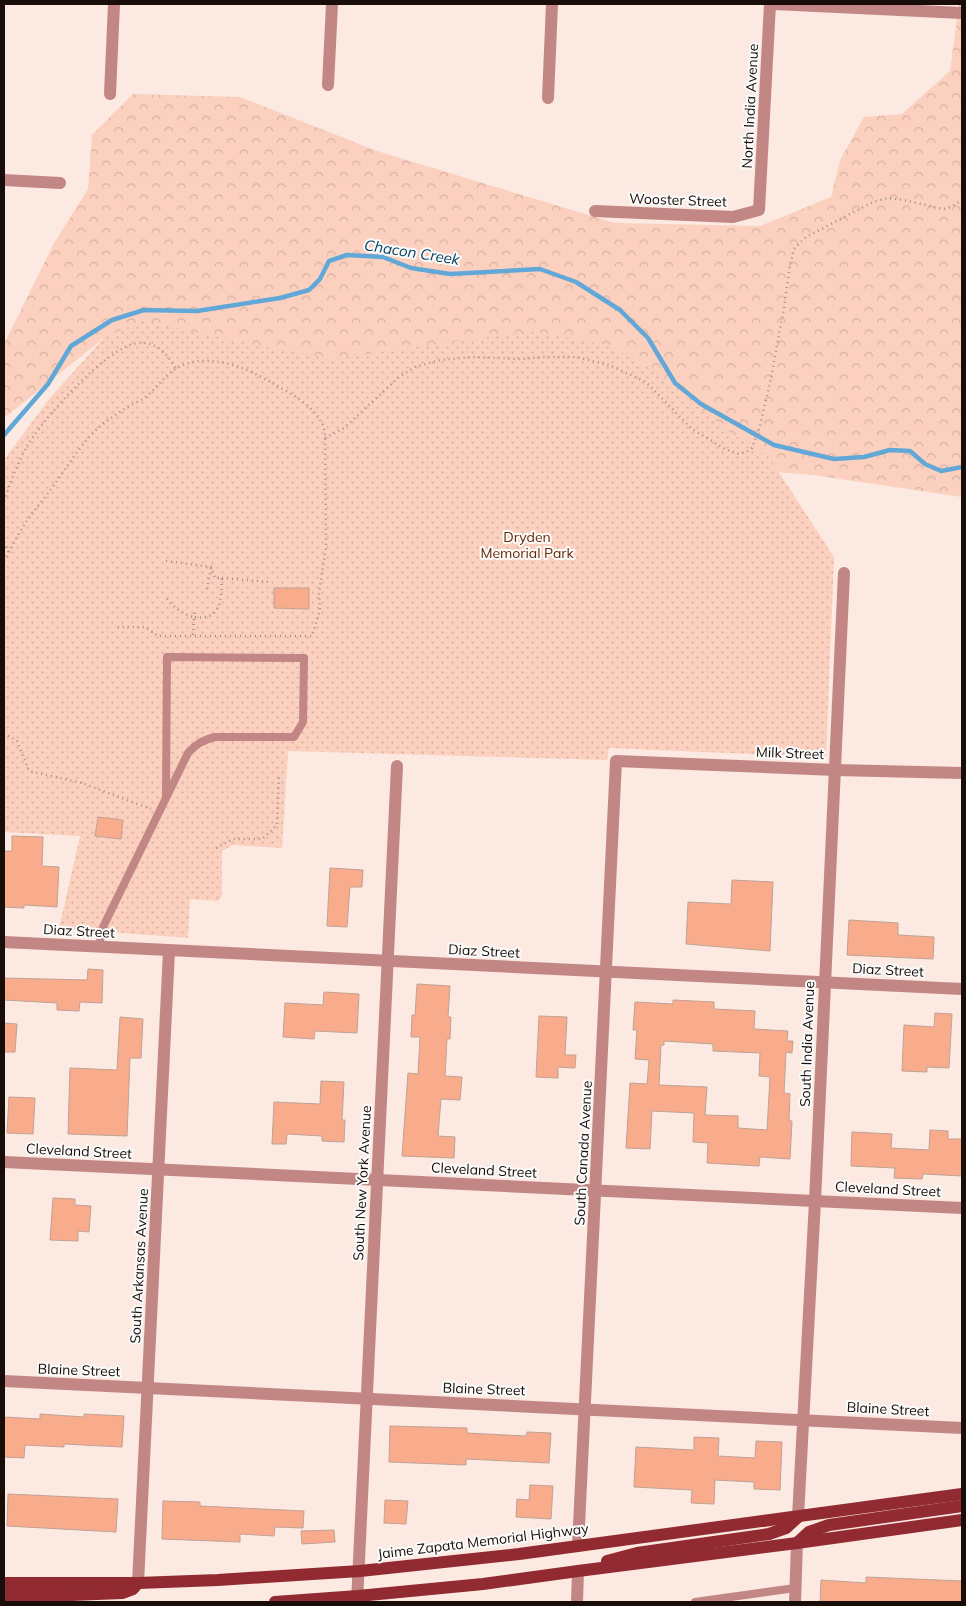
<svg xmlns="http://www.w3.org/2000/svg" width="966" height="1606" viewBox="0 0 966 1606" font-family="Mulish,sans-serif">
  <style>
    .forest { fill: url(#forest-crowns) }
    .park { fill: url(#park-dots) }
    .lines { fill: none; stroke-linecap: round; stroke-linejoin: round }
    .stream { stroke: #61a8d8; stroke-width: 4.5 }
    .building { fill: #f8ac8c; stroke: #c0a296; fill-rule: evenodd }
    .path { stroke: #9f9089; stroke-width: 2.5; stroke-dasharray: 1 4; stroke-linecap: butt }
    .lane { stroke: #c28785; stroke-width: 8 }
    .street { stroke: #c28785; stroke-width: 12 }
    .primary { stroke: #912b31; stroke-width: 12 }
    .labels { text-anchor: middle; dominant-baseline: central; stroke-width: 4; stroke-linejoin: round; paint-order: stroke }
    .street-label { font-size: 14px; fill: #180d09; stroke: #fafbfa }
    .park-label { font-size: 14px; fill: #682701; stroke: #fafbfa }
    .water-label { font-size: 15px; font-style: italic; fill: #054060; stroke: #fafbfa }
  </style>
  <defs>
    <pattern id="forest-crowns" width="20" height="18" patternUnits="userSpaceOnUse" patternTransform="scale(1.25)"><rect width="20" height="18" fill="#fcd0be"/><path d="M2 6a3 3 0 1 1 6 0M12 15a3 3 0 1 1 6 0" fill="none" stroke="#d7b1a2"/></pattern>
    <pattern id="park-dots" width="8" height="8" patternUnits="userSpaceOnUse" patternTransform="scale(1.25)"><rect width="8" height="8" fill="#fcd0be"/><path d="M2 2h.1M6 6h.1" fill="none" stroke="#d7b1a2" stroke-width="1.8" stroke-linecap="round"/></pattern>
  </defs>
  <rect width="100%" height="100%" fill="#fce9e1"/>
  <!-- forest -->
  <polygon class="forest" points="959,4 962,4 962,497 813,475 764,471 297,368 149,332 104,338 4,418 4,344 54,243 88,189 92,135 133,94 240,97 377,151 615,223 760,226 831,197 840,160 864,117 902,114 950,71"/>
  <!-- park -->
  <polygon class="park" points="144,320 193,332 331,359 531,331 608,345 649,368 727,430 769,457 834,557 826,757 609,748 607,760 288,751 282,848 233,845 222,851 222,896 218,901 190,899 188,938 59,928 80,836 4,832 4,460 49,399 104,338"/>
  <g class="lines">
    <!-- stream -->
    <polyline class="stream" points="4,435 48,384 71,346 112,320 144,310 197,311 280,298 309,290 320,279 329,261 347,255 383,257 411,268 450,274 540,269 576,282 620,310 648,338 675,383 701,404 774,445 834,459 864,457 890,450 910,451 925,464 941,471 962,467"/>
  </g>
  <!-- building -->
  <g class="building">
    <polygon points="274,588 309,588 309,609 274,608"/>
    <polygon points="98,817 123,820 121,839 95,836"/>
    <polygon points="12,836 43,837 42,866 59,867 57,907 24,905 24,908 4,907 4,851 12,851"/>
    <polygon points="330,868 363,870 362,887 350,887 347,927 327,926"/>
    <polygon points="732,880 773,882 770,951 686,944 688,902 731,904"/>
    <polygon points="849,920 898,923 898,935 934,937 933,959 847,955"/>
    <polygon points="88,969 103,970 102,1003 80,1002 79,1011 57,1010 57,1003 4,1000 4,978 87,980"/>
    <polygon points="417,984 450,986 448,1017 451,1017 450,1039 447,1039 445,1076 462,1077 460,1100 441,1099 438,1136 455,1137 454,1158 402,1156 408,1073 418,1074 420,1037 411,1037 412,1015 415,1015"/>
    <polygon points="324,992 359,994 357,1033 315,1031 314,1039 283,1037 285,1003 323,1005"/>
    <path d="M673,1000L714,1002V1009L755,1011L754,1029L788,1031L787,1041H793L792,1053L786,1052L784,1093L790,1094L789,1121H792L790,1159L760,1157L759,1166L707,1163L708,1143L693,1142L694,1113L652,1111L650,1149L626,1148L630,1083L647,1084L649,1060L635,1059L637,1030H633L635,1002L673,1004ZM664,1041L713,1044V1051L760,1053L759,1076L770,1077L767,1130L738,1128V1116L705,1115L707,1087L659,1085L661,1045H664Z"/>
    <polygon points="935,1013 952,1014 949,1068 927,1067 927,1072 902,1071 904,1025 934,1027"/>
    <polygon points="539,1016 567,1017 565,1055 576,1055 575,1068 558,1067 558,1078 536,1077"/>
    <polygon points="120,1017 143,1019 141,1058 130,1058 127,1136 68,1134 70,1068 117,1070"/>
    <polygon points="4,1023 17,1024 15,1052 4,1052"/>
    <polygon points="321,1081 344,1082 342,1120 345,1120 344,1142 322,1141 322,1136 287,1134 286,1144 272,1144 274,1102 320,1104"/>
    <polygon points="9,1097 35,1098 33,1134 7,1133"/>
    <polygon points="930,1130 948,1131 948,1139 962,1139 962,1176 923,1174 922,1179 894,1178 895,1168 851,1166 852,1132 892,1134 891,1148 929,1150"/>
    <polygon points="53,1198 75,1199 75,1205 91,1206 89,1232 78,1231 78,1241 50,1240"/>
    <polygon points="40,1414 84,1417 84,1414 124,1416 122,1447 64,1444 64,1447 25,1445 24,1458 4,1457 4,1417 40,1419"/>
    <polygon points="390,1426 467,1428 467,1433 526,1436 527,1432 551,1433 549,1463 466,1459 466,1465 389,1462"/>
    <polygon points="694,1437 719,1438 718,1456 755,1458 756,1441 782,1442 780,1490 754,1489 754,1482 715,1480 714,1504 691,1503 692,1490 634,1487 636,1447 694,1450"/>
    <polygon points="530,1485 553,1486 551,1519 516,1517 517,1499 529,1500"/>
    <polygon points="8,1494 118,1499 116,1532 7,1526"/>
    <polygon points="385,1500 408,1501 406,1524 384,1523"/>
    <polygon points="163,1501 200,1502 200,1506 304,1511 303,1528 275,1527 274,1536 240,1534 240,1542 162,1539"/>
    <polygon points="334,1530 335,1542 302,1544 301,1531"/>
    <polygon points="866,1577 962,1581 962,1602 820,1602 821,1580 866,1583"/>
  </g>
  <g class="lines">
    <!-- path -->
    <g class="path">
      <polyline points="325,438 344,428 399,377 415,367 440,360 473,357 522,359 543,357 576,357 609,365 646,382 692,429 725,449 739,454 746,452 752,448 760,426 771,378 784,308 790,265 794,249 806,237 873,202 888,198 904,200 943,209 951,207 962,200"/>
      <path d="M4,501C10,483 17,465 26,448C41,421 107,346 138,343C157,341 168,355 176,369"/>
      <polyline points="4,542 9,553"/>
      <path d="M4,561C11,548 18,534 26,522C35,509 45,498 54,485C67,467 79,447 95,431C105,421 117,414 129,406C135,403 143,400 148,395C163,381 171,366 193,362C221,357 249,369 272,383C292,394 322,410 325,433L326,547L319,593L320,610L312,636H158L145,627H118"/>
      <path d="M166,561L211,567L215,578H222C221,599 222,621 194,617L195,611"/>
      <polyline points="222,578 270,582"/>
      <polyline points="207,589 211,568"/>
      <path d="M167,599C173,607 184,615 194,617L193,636"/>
      <polyline points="4,733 17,741 29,771 82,783 151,809"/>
      <polyline points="216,848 233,839 262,839 277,825 279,775"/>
    </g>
    <!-- lane -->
    <g class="lane">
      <path d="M99,946L103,927L188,753C196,744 203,740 215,737H294L303,722L304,658L167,657L166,798"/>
      <polyline points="695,1602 795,1588"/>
    </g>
    <!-- street -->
    <g class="street">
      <polyline points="774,4 962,13"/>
      <polyline points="328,85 332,4"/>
      <polyline points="110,94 114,4"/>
      <polyline points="548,98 552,4"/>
      <polyline points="4,180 60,183"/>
      <polyline points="595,211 733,217 759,210 770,4"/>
      <polyline points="4,942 962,989"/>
      <polyline points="4,1162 962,1208"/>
      <polyline points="4,1381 962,1428"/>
      <polyline points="798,1517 815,1201 844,573"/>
      <polyline points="578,1546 616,761 836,770 962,773"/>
      <polyline points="138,1583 169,951"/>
      <polyline points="357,1602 397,766"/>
      <polyline points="577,1602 578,1571"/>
      <polyline points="795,1602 797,1543"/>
    </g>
    <!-- primary -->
    <g class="primary">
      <polyline points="797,1543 809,1532 829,1525 962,1506"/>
      <polyline points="607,1561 637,1553 769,1534 786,1528 798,1517"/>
      <polyline points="4,1583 138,1583 218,1580 360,1571 519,1554 962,1494"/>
      <polyline points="4,1595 72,1595 122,1593 133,1589 138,1583"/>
      <polyline points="275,1602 358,1596 483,1584 578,1571 797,1543 962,1520"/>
    </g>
  </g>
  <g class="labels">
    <!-- street labels -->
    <g class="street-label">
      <text transform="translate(750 106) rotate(-87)">North India Avenue</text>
      <text transform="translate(678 200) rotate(2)">Wooster Street</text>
      <text transform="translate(790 753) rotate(2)">Milk Street</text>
      <text transform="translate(79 931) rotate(3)">Diaz Street</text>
      <text transform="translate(484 951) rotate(3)">Diaz Street</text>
      <text transform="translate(888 970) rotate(3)">Diaz Street</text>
      <text transform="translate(807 1044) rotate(-88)">South India Avenue</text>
      <text transform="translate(79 1151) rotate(3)">Cleveland Street</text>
      <text transform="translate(583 1153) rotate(-87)">South Canada Avenue</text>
      <text transform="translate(484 1170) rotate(3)">Cleveland Street</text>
      <text transform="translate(362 1183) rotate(-87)">South New York Avenue</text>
      <text transform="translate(888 1189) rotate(3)">Cleveland Street</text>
      <text transform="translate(139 1266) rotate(-87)">South Arkansas Avenue</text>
      <text transform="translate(79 1370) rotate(2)">Blaine Street</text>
      <text transform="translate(484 1389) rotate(2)">Blaine Street</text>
      <text transform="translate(888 1409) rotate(3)">Blaine Street</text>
      <text transform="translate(483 1541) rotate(-7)">Jaime Zapata Memorial Highway</text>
    </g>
    <!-- park labels -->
    <g class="park-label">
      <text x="527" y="537">Dryden<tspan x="527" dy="16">Memorial Park</tspan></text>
    </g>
    <!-- water labels -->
    <g class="water-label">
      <text transform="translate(412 252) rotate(9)">Chacon Creek</text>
    </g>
  </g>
  <!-- border -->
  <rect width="966" height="1606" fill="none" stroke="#180d09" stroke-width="10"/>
</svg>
